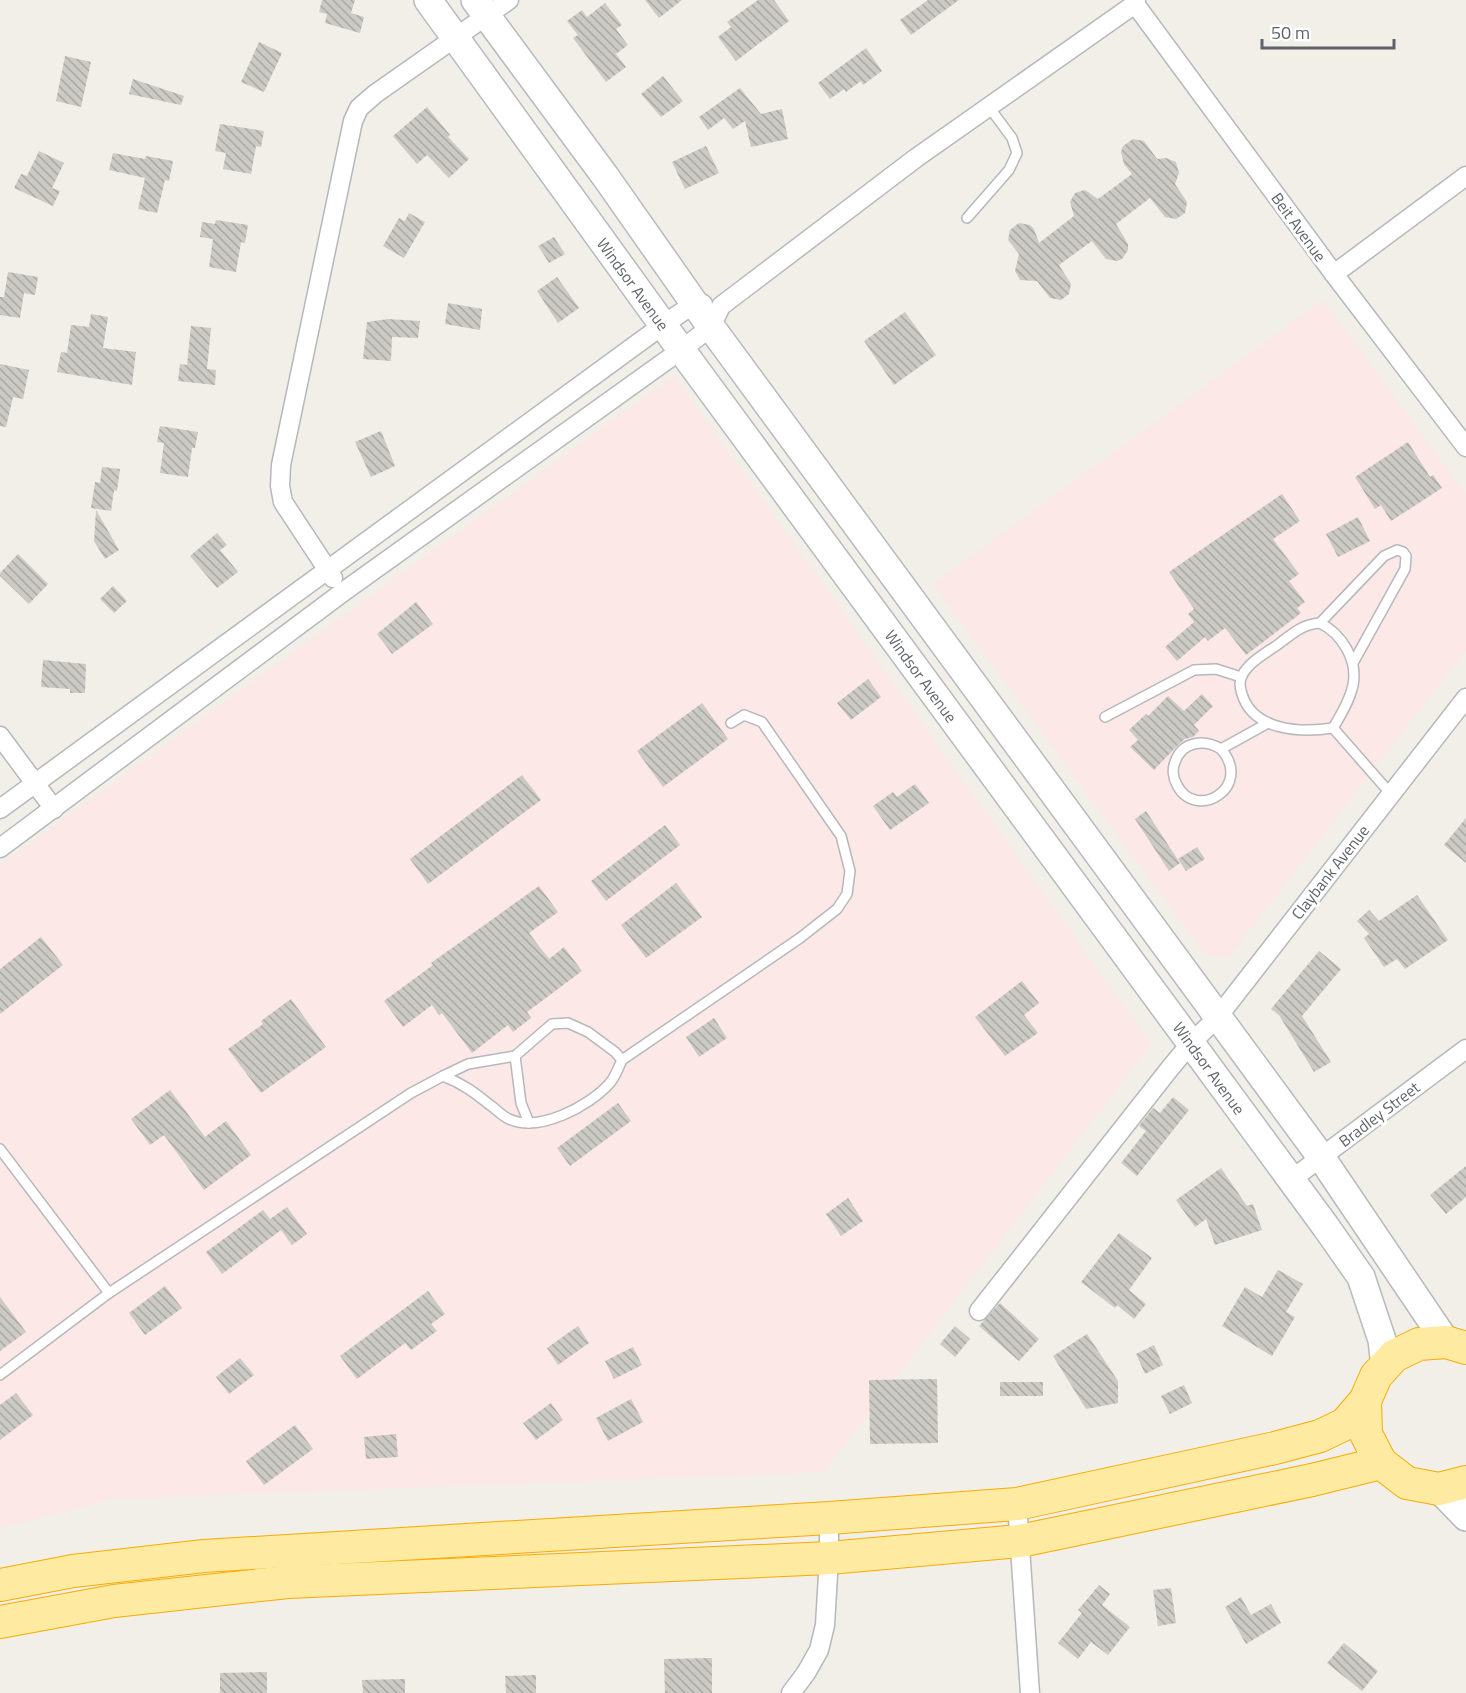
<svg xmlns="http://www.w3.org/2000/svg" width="1466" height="1693" viewBox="0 0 1466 1693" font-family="'Titillium Web',sans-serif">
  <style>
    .medical { fill: #fce8e6 }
    .building { fill: url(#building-back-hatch) }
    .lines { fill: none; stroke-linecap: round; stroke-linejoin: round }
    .service-casing { stroke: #b5b8bc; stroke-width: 12 }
    .minor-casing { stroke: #b5b8bc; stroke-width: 21 }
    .secondary-casing { stroke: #b6babf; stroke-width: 30 }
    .trunk-casing { stroke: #f9ab00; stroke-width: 34 }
    .service { stroke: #fff; stroke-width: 9 }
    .minor { stroke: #fff; stroke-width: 18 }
    .secondary { stroke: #fff; stroke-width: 27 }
    .trunk { stroke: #feeaa1; stroke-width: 32 }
    .labels { text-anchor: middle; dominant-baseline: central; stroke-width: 6; stroke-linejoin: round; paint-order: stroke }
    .street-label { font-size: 16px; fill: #5f6368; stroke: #fff }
  </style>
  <defs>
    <pattern id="building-back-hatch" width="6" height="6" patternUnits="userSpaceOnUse" patternTransform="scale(1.5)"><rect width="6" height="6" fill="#cccac5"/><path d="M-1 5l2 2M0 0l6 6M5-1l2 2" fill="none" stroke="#a9a8a4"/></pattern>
  </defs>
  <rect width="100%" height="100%" fill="#f1efe8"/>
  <!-- medical -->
  <g class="medical">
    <polygon points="1323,300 1466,495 1466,650 1228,958 1206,955 933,584"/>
    <polygon points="674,376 1151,1044 824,1472 111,1499 0,1529 0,865"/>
  </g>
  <!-- building -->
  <g class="building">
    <polygon points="322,0 355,0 351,13 364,17 360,33 325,23 327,14 319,12"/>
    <polygon points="645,0 682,0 659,18"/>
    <polygon points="758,0 774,0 789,21 736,61 718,37 731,27 727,22"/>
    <polygon points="928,0 959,0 911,35 900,20"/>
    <polygon points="605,3 622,25 616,29 628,45 616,54 626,67 606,82 573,38 578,35 567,21 582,10 587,17"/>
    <polygon points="259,42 282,53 264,92 241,82"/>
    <polygon points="866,48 882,71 863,85 861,81 846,92 844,89 830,99 818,83"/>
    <polygon points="65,56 91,62 81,107 56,101"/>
    <polygon points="663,76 683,101 661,117 641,94"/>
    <polygon points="133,79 184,96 181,105 129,94"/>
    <polygon points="740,88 761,114 782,109 788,139 751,147 745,121 733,129 724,118 708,130 699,117"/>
    <polygon points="427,107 450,135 448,137 469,159 449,178 427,155 417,164 393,136"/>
    <polygon points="220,124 264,131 261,147 256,146 251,174 223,169 226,153 215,151"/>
    <polygon points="1133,139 1144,141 1157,159 1166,158 1176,162 1179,173 1175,184 1187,202 1185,213 1176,219 1165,217 1150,198 1116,224 1128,244 1128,250 1122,259 1117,261 1106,259 1092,241 1059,265 1071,284 1069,294 1061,300 1050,298 1037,281 1020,280 1015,271 1019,254 1008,240 1010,230 1019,223 1030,225 1034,229 1039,243 1074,216 1070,202 1075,193 1085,190 1098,199 1132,174 1124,164 1121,152 1123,146"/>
    <polygon points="706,146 719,173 685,189 672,162"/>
    <polygon points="39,151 64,163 52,188 60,191 53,206 14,188 21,174 27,176"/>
    <polygon points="113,153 145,159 146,156 173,161 169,181 165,180 157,213 138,209 145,178 109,170"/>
    <polygon points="409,213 425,222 404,258 383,246 399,218 405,221"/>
    <polygon points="216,220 248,225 245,243 241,242 236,272 209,267 213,239 200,237 202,222 215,224"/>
    <polygon points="554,237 565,254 549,263 538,246"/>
    <polygon points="8,272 38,277 35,295 24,293 20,318 0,315 0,297 4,297"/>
    <polygon points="557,277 579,308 558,323 537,291"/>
    <polygon points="448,303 482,309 480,330 445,324"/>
    <polygon points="905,312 936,355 894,385 864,341"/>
    <polygon points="91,314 108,317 103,348 136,352 132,385 57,372 61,352 67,353 71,325 89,327"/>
    <polygon points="388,319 420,321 418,338 392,337 391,361 363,359 367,322"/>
    <polygon points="191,326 211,328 207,369 216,370 215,385 178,381 180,364 187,365"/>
    <polygon points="0,364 29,370 23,399 13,397 6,427 0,426"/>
    <polygon points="160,426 198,432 195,448 192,448 188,477 160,473 164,443 157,442"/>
    <polygon points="381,431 395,466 371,477 355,442"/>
    <polygon points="1408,442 1430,477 1433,475 1442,488 1391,521 1381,505 1375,509 1355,477"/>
    <polygon points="102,467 120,469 117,491 114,490 111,511 91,508 95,482 100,483"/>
    <polygon points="1282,494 1300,521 1273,539 1299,574 1289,581 1305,602 1297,608 1301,613 1246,655 1225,628 1208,641 1205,637 1177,661 1165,647 1194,622 1188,614 1194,609 1169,572"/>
    <polygon points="96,510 119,550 105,559 94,541"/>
    <polygon points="1358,517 1370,541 1338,557 1326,534"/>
    <polygon points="217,533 227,545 220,550 238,572 217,588 190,556"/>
    <polygon points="18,554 48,584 29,604 0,576 0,573"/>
    <polygon points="113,586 127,601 114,613 100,599"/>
    <polygon points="416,602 433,624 392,654 377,634"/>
    <polygon points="43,660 86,664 85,693 70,693 70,689 41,687"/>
    <polygon points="868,679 881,697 851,720 837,703"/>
    <polygon points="1202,694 1213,706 1194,725 1199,731 1193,737 1185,739 1179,744 1154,770 1130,747 1138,740 1129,730 1146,714 1148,716 1168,696 1184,711"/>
    <polygon points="702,703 728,739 663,787 637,751"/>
    <polygon points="522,775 541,800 428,884 410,859"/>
    <polygon points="915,784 929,803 890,830 873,806 893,792 897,797"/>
    <polygon points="1146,811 1180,863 1169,871 1135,819"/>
    <polygon points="1466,818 1466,863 1444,845"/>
    <polygon points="665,825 680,845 606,901 591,881"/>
    <polygon points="1197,847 1205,859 1186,871 1178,859"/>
    <polygon points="676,883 702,917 646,958 621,925"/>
    <polygon points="539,886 558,912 529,933 549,959 564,947 582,971 527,1012 531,1018 513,1032 508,1025 472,1053 442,1013 439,1015 432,1005 403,1027 384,1001 433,965 431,963"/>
    <polygon points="1417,895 1448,940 1405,969 1397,959 1384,967 1364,938 1369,934 1357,921 1369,910 1379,921"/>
    <polygon points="41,937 63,965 0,1014 0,969"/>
    <polygon points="1319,951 1341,969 1302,1016 1331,1062 1314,1072 1279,1015 1271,1009"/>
    <polygon points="1022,981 1039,1003 1024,1015 1038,1033 1005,1056 975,1017"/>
    <polygon points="291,999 326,1047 261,1093 228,1049 263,1024 261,1021"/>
    <polygon points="714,1018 727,1038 699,1057 686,1037"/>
    <polygon points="170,1090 205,1137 226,1121 251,1155 204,1190 164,1135 150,1145 131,1119"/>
    <polygon points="1173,1097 1189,1110 1137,1176 1121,1163 1146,1131 1139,1126 1153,1108 1160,1113"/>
    <polygon points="618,1103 631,1121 570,1166 557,1148"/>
    <polygon points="1466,1166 1466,1197 1446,1214 1430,1195"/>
    <polygon points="1221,1168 1247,1206 1253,1204 1262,1230 1215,1245 1206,1219 1195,1227 1176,1200"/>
    <polygon points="848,1198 863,1221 841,1236 826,1214"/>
    <polygon points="287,1207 307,1234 292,1245 281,1230 222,1274 206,1252 263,1210 270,1219"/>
    <polygon points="1119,1233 1152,1258 1129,1290 1146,1304 1134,1319 1117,1305 1115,1308 1081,1282"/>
    <polygon points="1278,1270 1303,1284 1286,1312 1295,1317 1272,1356 1222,1326 1245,1287 1262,1297"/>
    <polygon points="165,1286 182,1308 145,1335 129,1313"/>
    <polygon points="428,1291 445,1314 431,1324 437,1331 411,1350 405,1343 357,1379 340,1356"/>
    <polygon points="0,1297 26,1332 0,1351"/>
    <polygon points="1000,1303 1039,1339 1019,1361 979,1326"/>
    <polygon points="578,1326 589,1343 558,1365 547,1348"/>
    <polygon points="955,1326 970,1339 955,1357 940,1344"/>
    <polygon points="1087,1334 1118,1381 1118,1403 1086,1409 1053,1356"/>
    <polygon points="1154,1345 1163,1365 1145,1374 1136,1354"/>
    <polygon points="633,1347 642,1365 614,1379 605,1361"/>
    <polygon points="240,1358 254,1375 229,1394 216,1377"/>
    <polygon points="937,1379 938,1443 870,1444 869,1380"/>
    <rect x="1000" y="1382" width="43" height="14"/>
    <polygon points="1184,1385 1192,1403 1170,1414 1161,1396"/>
    <polygon points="16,1393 33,1415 0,1440 0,1405"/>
    <polygon points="631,1399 643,1422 608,1441 596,1418"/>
    <polygon points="551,1403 563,1420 536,1440 523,1423"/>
    <polygon points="295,1425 313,1449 264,1485 246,1461"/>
    <polygon points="396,1434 398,1457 366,1459 364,1437"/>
    <polygon points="1099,1585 1110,1594 1102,1605 1130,1627 1108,1655 1091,1642 1078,1659 1058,1643 1082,1613 1078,1610"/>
    <polygon points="1171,1588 1176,1623 1158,1626 1153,1590"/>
    <polygon points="1241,1597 1251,1615 1271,1604 1281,1623 1246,1644 1225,1607"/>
    <polygon points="1344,1643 1378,1671 1362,1691 1327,1663"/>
    <polygon points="712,1658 712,1693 665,1693 664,1659"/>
    <polygon points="267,1672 267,1693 220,1693 220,1673"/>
    <polygon points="536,1675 536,1693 506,1693 505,1676"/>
    <polygon points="405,1679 405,1693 363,1693 362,1680"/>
  </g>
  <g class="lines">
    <!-- service casing -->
    <g class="service-casing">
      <g id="service">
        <polyline points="967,218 1009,170 1017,153 1012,138 989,107"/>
        <path d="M1320,623C1342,634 1358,660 1353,685C1350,700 1341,715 1333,728C1301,733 1253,731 1242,694C1240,688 1239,681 1242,676C1248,662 1268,652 1280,643C1293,633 1303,624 1320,623Z"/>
        <polyline points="1320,623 1384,556 1397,550 1403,552 1406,556 1405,569 1353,663"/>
        <polyline points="1105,717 1194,670 1216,669 1241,677"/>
        <polyline points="1333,728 1390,793"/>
        <path d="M1221,749C1254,787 1196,822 1177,785C1173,778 1172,769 1175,762C1182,741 1204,739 1221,749L1268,723"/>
        <polyline points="515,1056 521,1103 529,1123"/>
        <polyline points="443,1076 468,1064 515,1056 552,1024 568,1023 588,1032 615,1052 622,1060"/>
        <polyline points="0,1149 109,1293"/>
        <path d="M0,1375L109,1293L411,1093L443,1076C462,1083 475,1093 490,1105C496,1109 502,1116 509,1119C539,1133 589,1106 609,1084C615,1078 618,1068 622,1060L800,938L837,909L847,894L850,871L841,836L762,722L744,715L731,723"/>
      </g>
    </g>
    <!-- minor casing -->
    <g class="minor-casing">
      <g id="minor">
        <polyline points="1135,4 1334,274 1466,447"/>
        <polyline points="1334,274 1466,176"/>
        <polyline points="333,578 283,502 280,486 281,465 353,121 359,108 375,94 509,0"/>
        <polyline points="0,736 54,809"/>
        <polyline points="0,809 663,325 695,303 703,304"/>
        <polyline points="0,848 343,592 681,350 711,327 721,306 916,158 1135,4 1136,0"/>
        <polyline points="1292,1179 1466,1049"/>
        <polyline points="979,1311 1171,1067 1191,1043 1217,1018 1466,698"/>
        <polyline points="1017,1504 1030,1693"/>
        <polyline points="791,1693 806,1673 819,1650 825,1625 829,1558 829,1518"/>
      </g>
    </g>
    <!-- secondary casing -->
    <g class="secondary-casing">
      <g id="secondary">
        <polyline points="428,0 663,325 1326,1227 1361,1277 1382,1340 1385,1366"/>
        <polyline points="475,0 605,176 711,327 1321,1157 1446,1342"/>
        <polyline points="1439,1489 1466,1517"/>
      </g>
    </g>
    <!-- trunk casing -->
    <g class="trunk-casing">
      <g id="trunk">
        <polyline points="1466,1348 1446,1342 1419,1344 1394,1356 1376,1376 1365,1401 1366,1434 1381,1463 1407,1483 1439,1489 1466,1482"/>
        <polyline points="0,1585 73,1571 204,1556 829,1518 1017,1504 1275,1448 1320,1436 1345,1424 1365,1401"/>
        <polyline points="0,1622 114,1601 288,1582 829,1558 1020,1541 1312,1480 1381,1463"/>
      </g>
    </g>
    <!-- service -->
    <use href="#service" class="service"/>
    <!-- minor -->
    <use href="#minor" class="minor"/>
    <!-- secondary -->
    <use href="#secondary" class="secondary"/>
    <!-- trunk -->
    <use href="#trunk" class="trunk"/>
  </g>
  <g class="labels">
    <!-- street labels -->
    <g class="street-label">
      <text transform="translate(1299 227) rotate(54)">Beit Avenue</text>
      <text transform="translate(633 284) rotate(54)">Windsor Avenue</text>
      <text transform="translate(921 676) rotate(54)">Windsor Avenue</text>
      <text transform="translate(1330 872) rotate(-52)">Claybank Avenue</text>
      <text transform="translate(1209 1068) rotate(54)">Windsor Avenue</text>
      <text transform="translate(1379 1114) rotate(-37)">Bradley Street</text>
    </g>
  </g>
  <!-- scale -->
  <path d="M1262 39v9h132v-9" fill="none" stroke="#5f6368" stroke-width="3"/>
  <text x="1271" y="39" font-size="18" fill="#5f6368" stroke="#ffffff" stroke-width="4.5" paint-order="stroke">50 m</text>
</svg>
